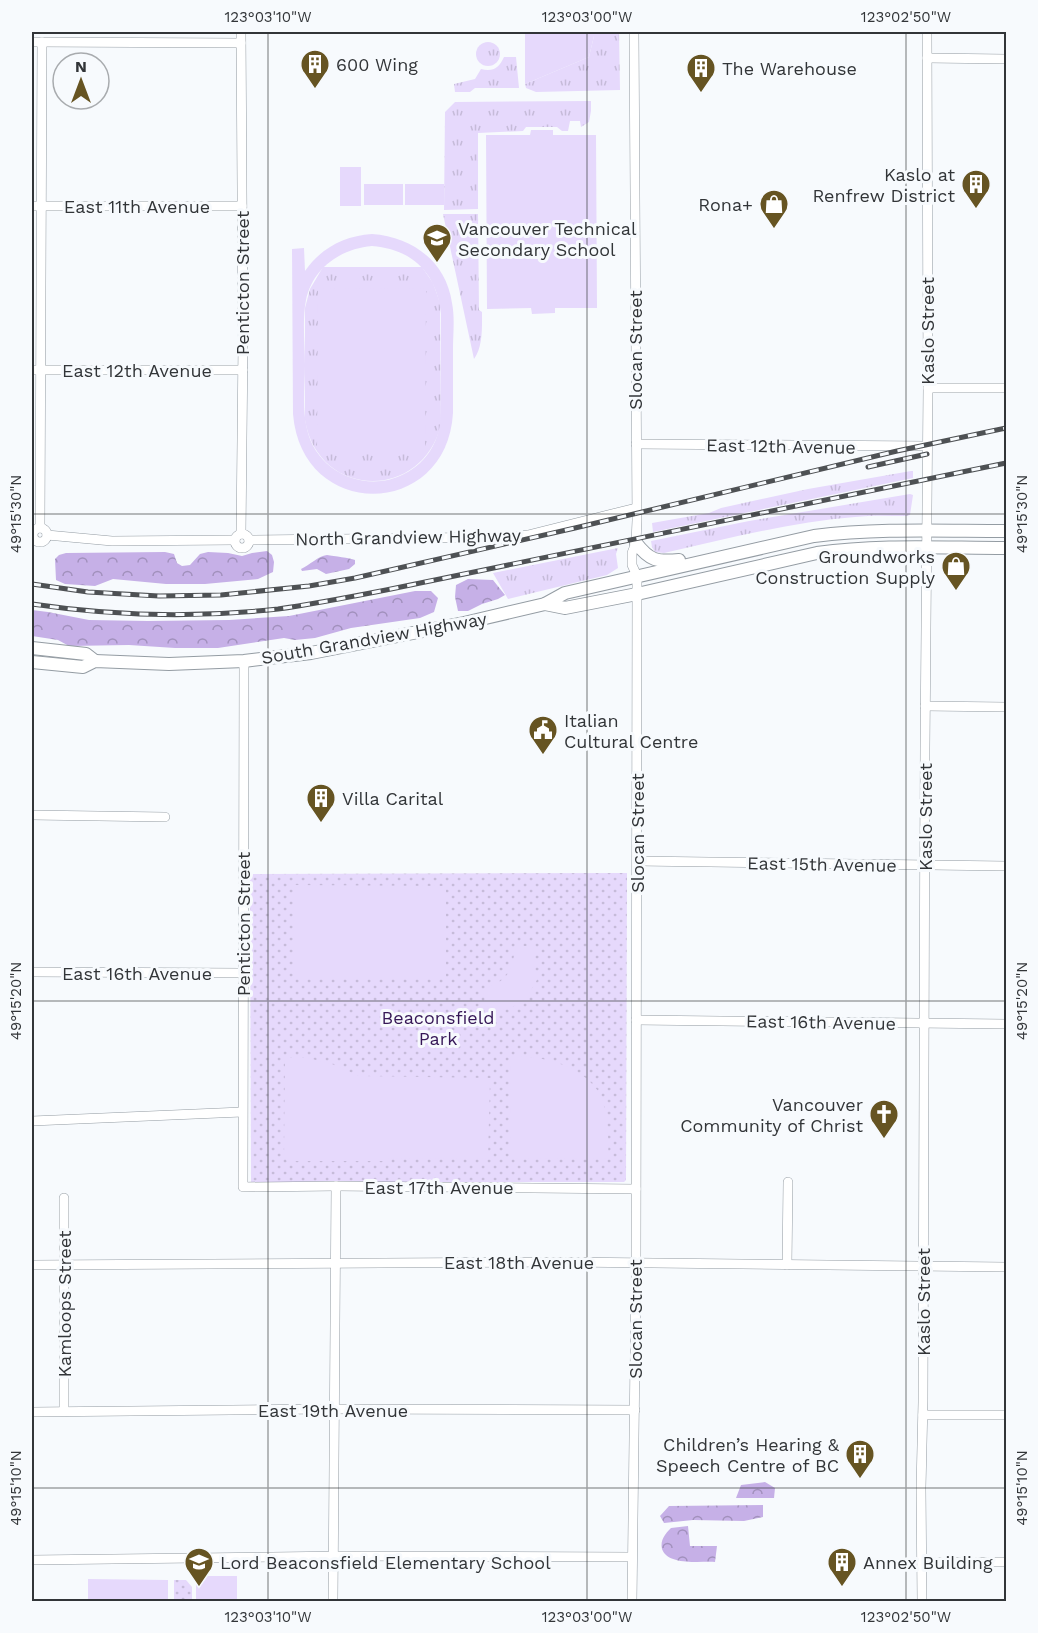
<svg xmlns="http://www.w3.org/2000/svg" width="1038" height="1633" viewBox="0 0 1038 1633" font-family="'Work Sans',sans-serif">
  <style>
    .grass { fill: url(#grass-tufts) }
    .forest { fill: url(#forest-crowns) }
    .park { fill: url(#park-dots) }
    .garden { fill: #e6d9fc; fill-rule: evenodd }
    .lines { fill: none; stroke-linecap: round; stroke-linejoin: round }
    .street-casing { stroke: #949ca3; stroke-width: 10 }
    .secondary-casing { stroke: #949ca3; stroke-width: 14 }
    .street { stroke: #fff; stroke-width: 9 }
    .secondary { stroke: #fff; stroke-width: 12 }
    .rail-casing { stroke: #4e5154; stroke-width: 5 }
    .rail { stroke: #f7fafd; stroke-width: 3; stroke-dasharray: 9; stroke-linecap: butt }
    .ticks { fill: none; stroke: #323538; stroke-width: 1.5; stroke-opacity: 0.45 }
    .labels { text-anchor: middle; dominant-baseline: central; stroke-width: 6; stroke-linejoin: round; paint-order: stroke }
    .poi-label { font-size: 18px; fill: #323538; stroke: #f7fafd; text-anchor: start }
    .street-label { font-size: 18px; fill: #323538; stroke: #f7fafd }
    .park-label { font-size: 18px; fill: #361757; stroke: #f7fafd }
    .neatline { fill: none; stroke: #323538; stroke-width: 2 }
    .ticks-label { font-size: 15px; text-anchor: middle; fill: #323538 }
  </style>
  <defs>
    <pattern id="grass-tufts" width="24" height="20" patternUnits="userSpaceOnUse" patternTransform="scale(1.5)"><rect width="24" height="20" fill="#e6d9fc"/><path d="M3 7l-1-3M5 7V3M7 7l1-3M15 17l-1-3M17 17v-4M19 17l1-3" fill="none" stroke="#c6bbd9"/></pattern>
    <pattern id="forest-crowns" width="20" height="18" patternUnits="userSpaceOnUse" patternTransform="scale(1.5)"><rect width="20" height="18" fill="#c6b0e7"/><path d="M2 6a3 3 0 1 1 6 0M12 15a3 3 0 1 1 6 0" fill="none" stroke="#a190bc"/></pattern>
    <pattern id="park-dots" width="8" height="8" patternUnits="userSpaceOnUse" patternTransform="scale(1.5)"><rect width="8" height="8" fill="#e6d9fc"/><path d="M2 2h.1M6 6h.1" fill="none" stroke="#c6bbd9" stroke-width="1.8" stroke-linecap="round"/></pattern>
  </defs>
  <rect width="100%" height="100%" fill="#f7fafd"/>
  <!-- grass -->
  <g class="grass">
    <polygon points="597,32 619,32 620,90 536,92 526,88 525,84 589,57 594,36 597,36"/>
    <circle cx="488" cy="54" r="12"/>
    <path d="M504,57H516L519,88H475L470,92H455L454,84L475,79L481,69C493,72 499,68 504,57Z"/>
    <polygon points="591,101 591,111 589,122 581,127 580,121 570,121 568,131 562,131 557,127 526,127 523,131 478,133 478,209 444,210 445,112 455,102"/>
    <path d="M443,214H478L479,310L482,312C482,327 483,347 474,359Z"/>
    <path d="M323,267H422L433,283L440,303L441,425C421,502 318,499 305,420V308L310,289Z"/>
    <polygon points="911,471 913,471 913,478 653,532 652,523 709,513 721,508 808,489"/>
    <path d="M910,494L913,495L910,515L906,516C889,516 872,515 855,517C791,522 727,539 664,553L655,552L652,547L651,541L749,521Z"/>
    <polygon points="618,548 616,554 618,568 607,575 508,599 493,573"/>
  </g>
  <!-- forest -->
  <g class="forest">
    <polygon points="267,551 272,555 274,562 273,572 258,579 205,584 166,584 113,579 95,586 65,584 56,580 55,559 59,555 66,553 165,552 174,554 177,563 182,566 190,565 200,554 208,552 228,553 242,556 252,553"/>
    <path d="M327,555C334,556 350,558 355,560V564L349,569L326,574L317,569L302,571L301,569C310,565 318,556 327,555Z"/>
    <polygon points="468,579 493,580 505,595 498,599 482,604 468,611 458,611 455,597 456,585"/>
    <polygon points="415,591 431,591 438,598 434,612 420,618 351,628 315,638 295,640 284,638 218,648 175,648 129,645 69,646 58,640 32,636 32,610 48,612 89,620 148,621 229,620 289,616"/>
    <polygon points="765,1482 775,1488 774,1498 736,1498 741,1485"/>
    <polygon points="763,1505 763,1517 744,1521 693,1520 664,1523 660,1516 669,1506"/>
    <path d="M688,1526L690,1546H717L715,1562C700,1561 668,1566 662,1549C660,1540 665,1534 671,1528Z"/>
  </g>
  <!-- park -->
  <g class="park">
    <polygon points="627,873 626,1180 624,1182 251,1182 250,874"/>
    <polygon points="174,1580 186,1580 192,1587 192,1599 195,1601 174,1601"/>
  </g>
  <!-- garden -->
  <g class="garden">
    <polygon points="525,32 597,32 597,36 594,36 589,57 525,84"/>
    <polygon points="531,130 553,130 553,135 596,135 597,308 555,308 555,313 532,314 531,308 487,309 486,135 530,135"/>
    <rect x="340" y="167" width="21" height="39"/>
    <rect x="364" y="184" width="39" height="21"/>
    <rect x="405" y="184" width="39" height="21"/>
    <path d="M372,234C412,237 446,261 452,303C455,318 453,334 453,349C453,370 453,392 453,413C447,519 302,522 293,414L292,249L304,248L305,271C321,248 344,236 372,234ZM372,246C412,249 437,273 441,314V414C440,440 428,462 404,474C366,494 316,472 307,429C302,409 305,385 305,365C305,344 302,321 306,300C313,268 340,249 372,246Z"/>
    <polygon points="318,288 426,289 425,450 317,450"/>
    <polygon points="293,885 446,886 446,977 293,977"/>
    <path d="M515,946H535L534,967L538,978C526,1000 520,1007 496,1012L486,1006L483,989C508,981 513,971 515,946Z"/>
    <path d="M511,1056C542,1056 579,1064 598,1091C608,1107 609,1141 608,1159L514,1158L510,1153Z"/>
    <polygon points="285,1058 308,1058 332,1064 359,1076 490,1078 488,1159 386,1158 386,1161 287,1161 284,1157"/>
    <rect x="196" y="1576" width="41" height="23"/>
    <polygon points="88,1579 168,1580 168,1601 88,1601"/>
  </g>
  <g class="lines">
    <!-- street casing -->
    <g class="street-casing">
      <g id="street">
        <polyline points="241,32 243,344 241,534"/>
        <polyline points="32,42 241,43"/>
        <polyline points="927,58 1006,59"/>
        <polyline points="32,206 242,206"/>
        <polyline points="32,370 243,370"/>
        <polyline points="928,388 1006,388"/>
        <polyline points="636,444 927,446"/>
        <circle cx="40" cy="535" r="7"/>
        <polyline points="40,528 42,42"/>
        <circle cx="242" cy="541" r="7"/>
        <polyline points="47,535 112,541 235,540"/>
        <polyline points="249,540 508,537 528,535 636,508"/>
        <polyline points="244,661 243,1187 336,1186 636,1189"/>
        <polyline points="925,706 1006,707"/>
        <polyline points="32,815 165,817"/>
        <polyline points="637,861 1006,866"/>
        <polyline points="32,972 242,973"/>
        <polyline points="636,1020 1006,1024"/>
        <polyline points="32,1121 242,1112"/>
        <polyline points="32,1265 566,1262 1006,1267"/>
        <polyline points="787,1265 788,1182"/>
        <polyline points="64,1411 64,1198"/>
        <polyline points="32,1412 321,1409 635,1410"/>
        <polyline points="923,1415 1006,1415"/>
        <polyline points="32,1560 344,1556 632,1557"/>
        <polyline points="922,1562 1006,1562"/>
        <polyline points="333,1602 336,1186"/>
        <polyline points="632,1602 636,1274 637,576 632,565 632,553 636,543 637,520 634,32"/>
        <polyline points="922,1602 921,1488 923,1402 925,748 928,388 927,32"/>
      </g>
    </g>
    <!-- secondary casing -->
    <g class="secondary-casing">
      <g id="secondary">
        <path d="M636,543C650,561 657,562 679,560"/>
        <path d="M545,604L565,608L637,594L817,553C880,544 943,548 1006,548"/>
        <polyline points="32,648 86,654 95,661"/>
        <path d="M32,662L83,667L95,661L169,664L244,661L311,653L464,623L545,604L565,593L814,536C878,528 942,531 1006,531"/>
      </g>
    </g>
    <!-- street -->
    <use href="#street" class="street"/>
    <!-- secondary -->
    <use href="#secondary" class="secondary"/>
    <!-- rail casing -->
    <g class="rail-casing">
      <g id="rail">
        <polyline points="868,467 927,454"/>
        <polyline points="32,584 88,592 159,596 221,595 309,586 355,578 575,528 897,451 1006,428"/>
        <path d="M32,604C113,616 196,618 278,609C314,604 350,597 386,590L1006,463"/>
      </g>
    </g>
    <!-- rail -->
    <use href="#rail" class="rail"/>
  </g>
  <!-- ticks -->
  <path class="ticks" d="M268,32V1602M587,32V1602M906,32V1602M32,514H1006M32,1001H1006M32,1488H1006"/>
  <!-- icons -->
  <defs>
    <g id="building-pin" transform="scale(1.5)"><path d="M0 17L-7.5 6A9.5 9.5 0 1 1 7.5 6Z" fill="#665422" stroke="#f7fafd"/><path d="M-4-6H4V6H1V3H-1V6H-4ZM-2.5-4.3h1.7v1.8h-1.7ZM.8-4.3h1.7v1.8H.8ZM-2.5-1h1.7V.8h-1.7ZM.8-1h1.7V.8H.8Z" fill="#fff"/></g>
    <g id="shop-pin" transform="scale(1.5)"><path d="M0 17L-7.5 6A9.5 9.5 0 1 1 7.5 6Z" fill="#665422" stroke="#f7fafd"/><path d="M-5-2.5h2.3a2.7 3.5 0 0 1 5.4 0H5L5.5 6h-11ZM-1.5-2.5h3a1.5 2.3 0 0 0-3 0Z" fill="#fff"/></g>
    <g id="school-pin" transform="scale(1.5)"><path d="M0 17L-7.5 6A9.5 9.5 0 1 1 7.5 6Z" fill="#665422" stroke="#f7fafd"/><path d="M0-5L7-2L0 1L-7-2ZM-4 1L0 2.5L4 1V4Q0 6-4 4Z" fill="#fff"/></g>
    <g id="civic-pin" transform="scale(1.5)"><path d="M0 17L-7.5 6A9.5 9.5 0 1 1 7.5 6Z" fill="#665422" stroke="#f7fafd"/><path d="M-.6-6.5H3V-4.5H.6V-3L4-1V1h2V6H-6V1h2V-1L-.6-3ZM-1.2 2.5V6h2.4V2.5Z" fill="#fff"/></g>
    <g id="church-pin" transform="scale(1.5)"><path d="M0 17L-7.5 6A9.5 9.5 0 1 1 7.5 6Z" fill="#665422" stroke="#f7fafd"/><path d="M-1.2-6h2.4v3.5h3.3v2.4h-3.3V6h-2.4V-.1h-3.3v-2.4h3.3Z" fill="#fff"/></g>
  </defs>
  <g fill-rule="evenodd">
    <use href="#building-pin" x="315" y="64"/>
    <use href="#building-pin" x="701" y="68"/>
    <use href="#building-pin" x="976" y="184"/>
    <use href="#shop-pin" x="774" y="204"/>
    <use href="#school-pin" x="437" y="238"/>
    <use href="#shop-pin" x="956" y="566"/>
    <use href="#civic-pin" x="543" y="730"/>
    <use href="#building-pin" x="321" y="798"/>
    <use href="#church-pin" x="884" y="1114"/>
    <use href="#building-pin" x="860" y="1454"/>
    <use href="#school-pin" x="199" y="1562"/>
    <use href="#building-pin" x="842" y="1562"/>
  </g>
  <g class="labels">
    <!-- poi labels -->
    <g class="poi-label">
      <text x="336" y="64">600 Wing</text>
      <text x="722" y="68">The Warehouse</text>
      <text x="955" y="174" text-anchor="end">Kaslo at<tspan x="955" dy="21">Renfrew District</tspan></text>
      <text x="753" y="204" text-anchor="end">Rona+</text>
      <text x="458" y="228">Vancouver Technical<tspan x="458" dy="21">Secondary School</tspan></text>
      <text x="935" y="556" text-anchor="end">Groundworks<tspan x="935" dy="21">Construction Supply</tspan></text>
      <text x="564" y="720">Italian<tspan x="564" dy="21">Cultural Centre</tspan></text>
      <text x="342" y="798">Villa Carital</text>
      <text x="863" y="1104" text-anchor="end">Vancouver<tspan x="863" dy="21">Community of Christ</tspan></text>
      <text x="839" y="1444" text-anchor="end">Children’s Hearing &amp;<tspan x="839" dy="21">Speech Centre of BC</tspan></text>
      <text x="220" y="1562">Lord Beaconsfield Elementary School</text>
      <text x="863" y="1562">Annex Building</text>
    </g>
    <!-- street labels -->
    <g class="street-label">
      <text x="137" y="206">East 11th Avenue</text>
      <text transform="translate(242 283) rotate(-90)">Penticton Street</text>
      <text transform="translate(927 331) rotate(-90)">Kaslo Street</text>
      <text transform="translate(635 350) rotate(-90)">Slocan Street</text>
      <text x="137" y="370">East 12th Avenue</text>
      <text transform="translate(781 446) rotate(1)">East 12th Avenue</text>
      <text transform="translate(408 537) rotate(-1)">North Grandview Highway</text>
      <text transform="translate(374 638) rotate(-10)">South Grandview Highway</text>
      <text transform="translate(925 817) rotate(-90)">Kaslo Street</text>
      <text transform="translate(637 833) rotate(-90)">Slocan Street</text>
      <text transform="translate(822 864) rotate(1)">East 15th Avenue</text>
      <text transform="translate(243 924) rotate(-90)">Penticton Street</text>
      <text x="137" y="973">East 16th Avenue</text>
      <text transform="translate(821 1022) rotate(1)">East 16th Avenue</text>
      <text x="439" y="1187">East 17th Avenue</text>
      <text x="519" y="1262">East 18th Avenue</text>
      <text transform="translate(923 1302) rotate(-90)">Kaslo Street</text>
      <text transform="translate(64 1304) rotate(-90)">Kamloops Street</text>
      <text transform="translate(635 1319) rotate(-90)">Slocan Street</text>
      <text x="333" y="1410">East 19th Avenue</text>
    </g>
    <!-- park labels -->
    <g class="park-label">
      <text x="438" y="1017">Beaconsfield<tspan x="438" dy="21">Park</tspan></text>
    </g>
  </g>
  <!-- border -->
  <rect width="1038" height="1633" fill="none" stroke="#f7fafd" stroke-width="66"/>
  <!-- north arrow -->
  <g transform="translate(81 81)"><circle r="28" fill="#f7fafd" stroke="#a8abae" stroke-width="1.5"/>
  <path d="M0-4.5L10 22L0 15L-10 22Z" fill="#665422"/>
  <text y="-9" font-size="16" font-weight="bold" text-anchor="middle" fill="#323538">N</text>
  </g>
  <rect x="33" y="33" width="972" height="1567" class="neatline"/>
  <g class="ticks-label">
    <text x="268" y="22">123°03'10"W</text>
    <text x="587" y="22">123°03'00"W</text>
    <text x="906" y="22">123°02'50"W</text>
    <text transform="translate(16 514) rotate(-90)" y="5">49°15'30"N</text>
    <text transform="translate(1022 514) rotate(-90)" y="5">49°15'30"N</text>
    <text transform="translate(16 1001) rotate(-90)" y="5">49°15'20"N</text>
    <text transform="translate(1022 1001) rotate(-90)" y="5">49°15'20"N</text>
    <text transform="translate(16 1488) rotate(-90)" y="5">49°15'10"N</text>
    <text transform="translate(1022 1488) rotate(-90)" y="5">49°15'10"N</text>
    <text x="268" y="1622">123°03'10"W</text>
    <text x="587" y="1622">123°03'00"W</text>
    <text x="906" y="1622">123°02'50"W</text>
  </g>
</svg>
